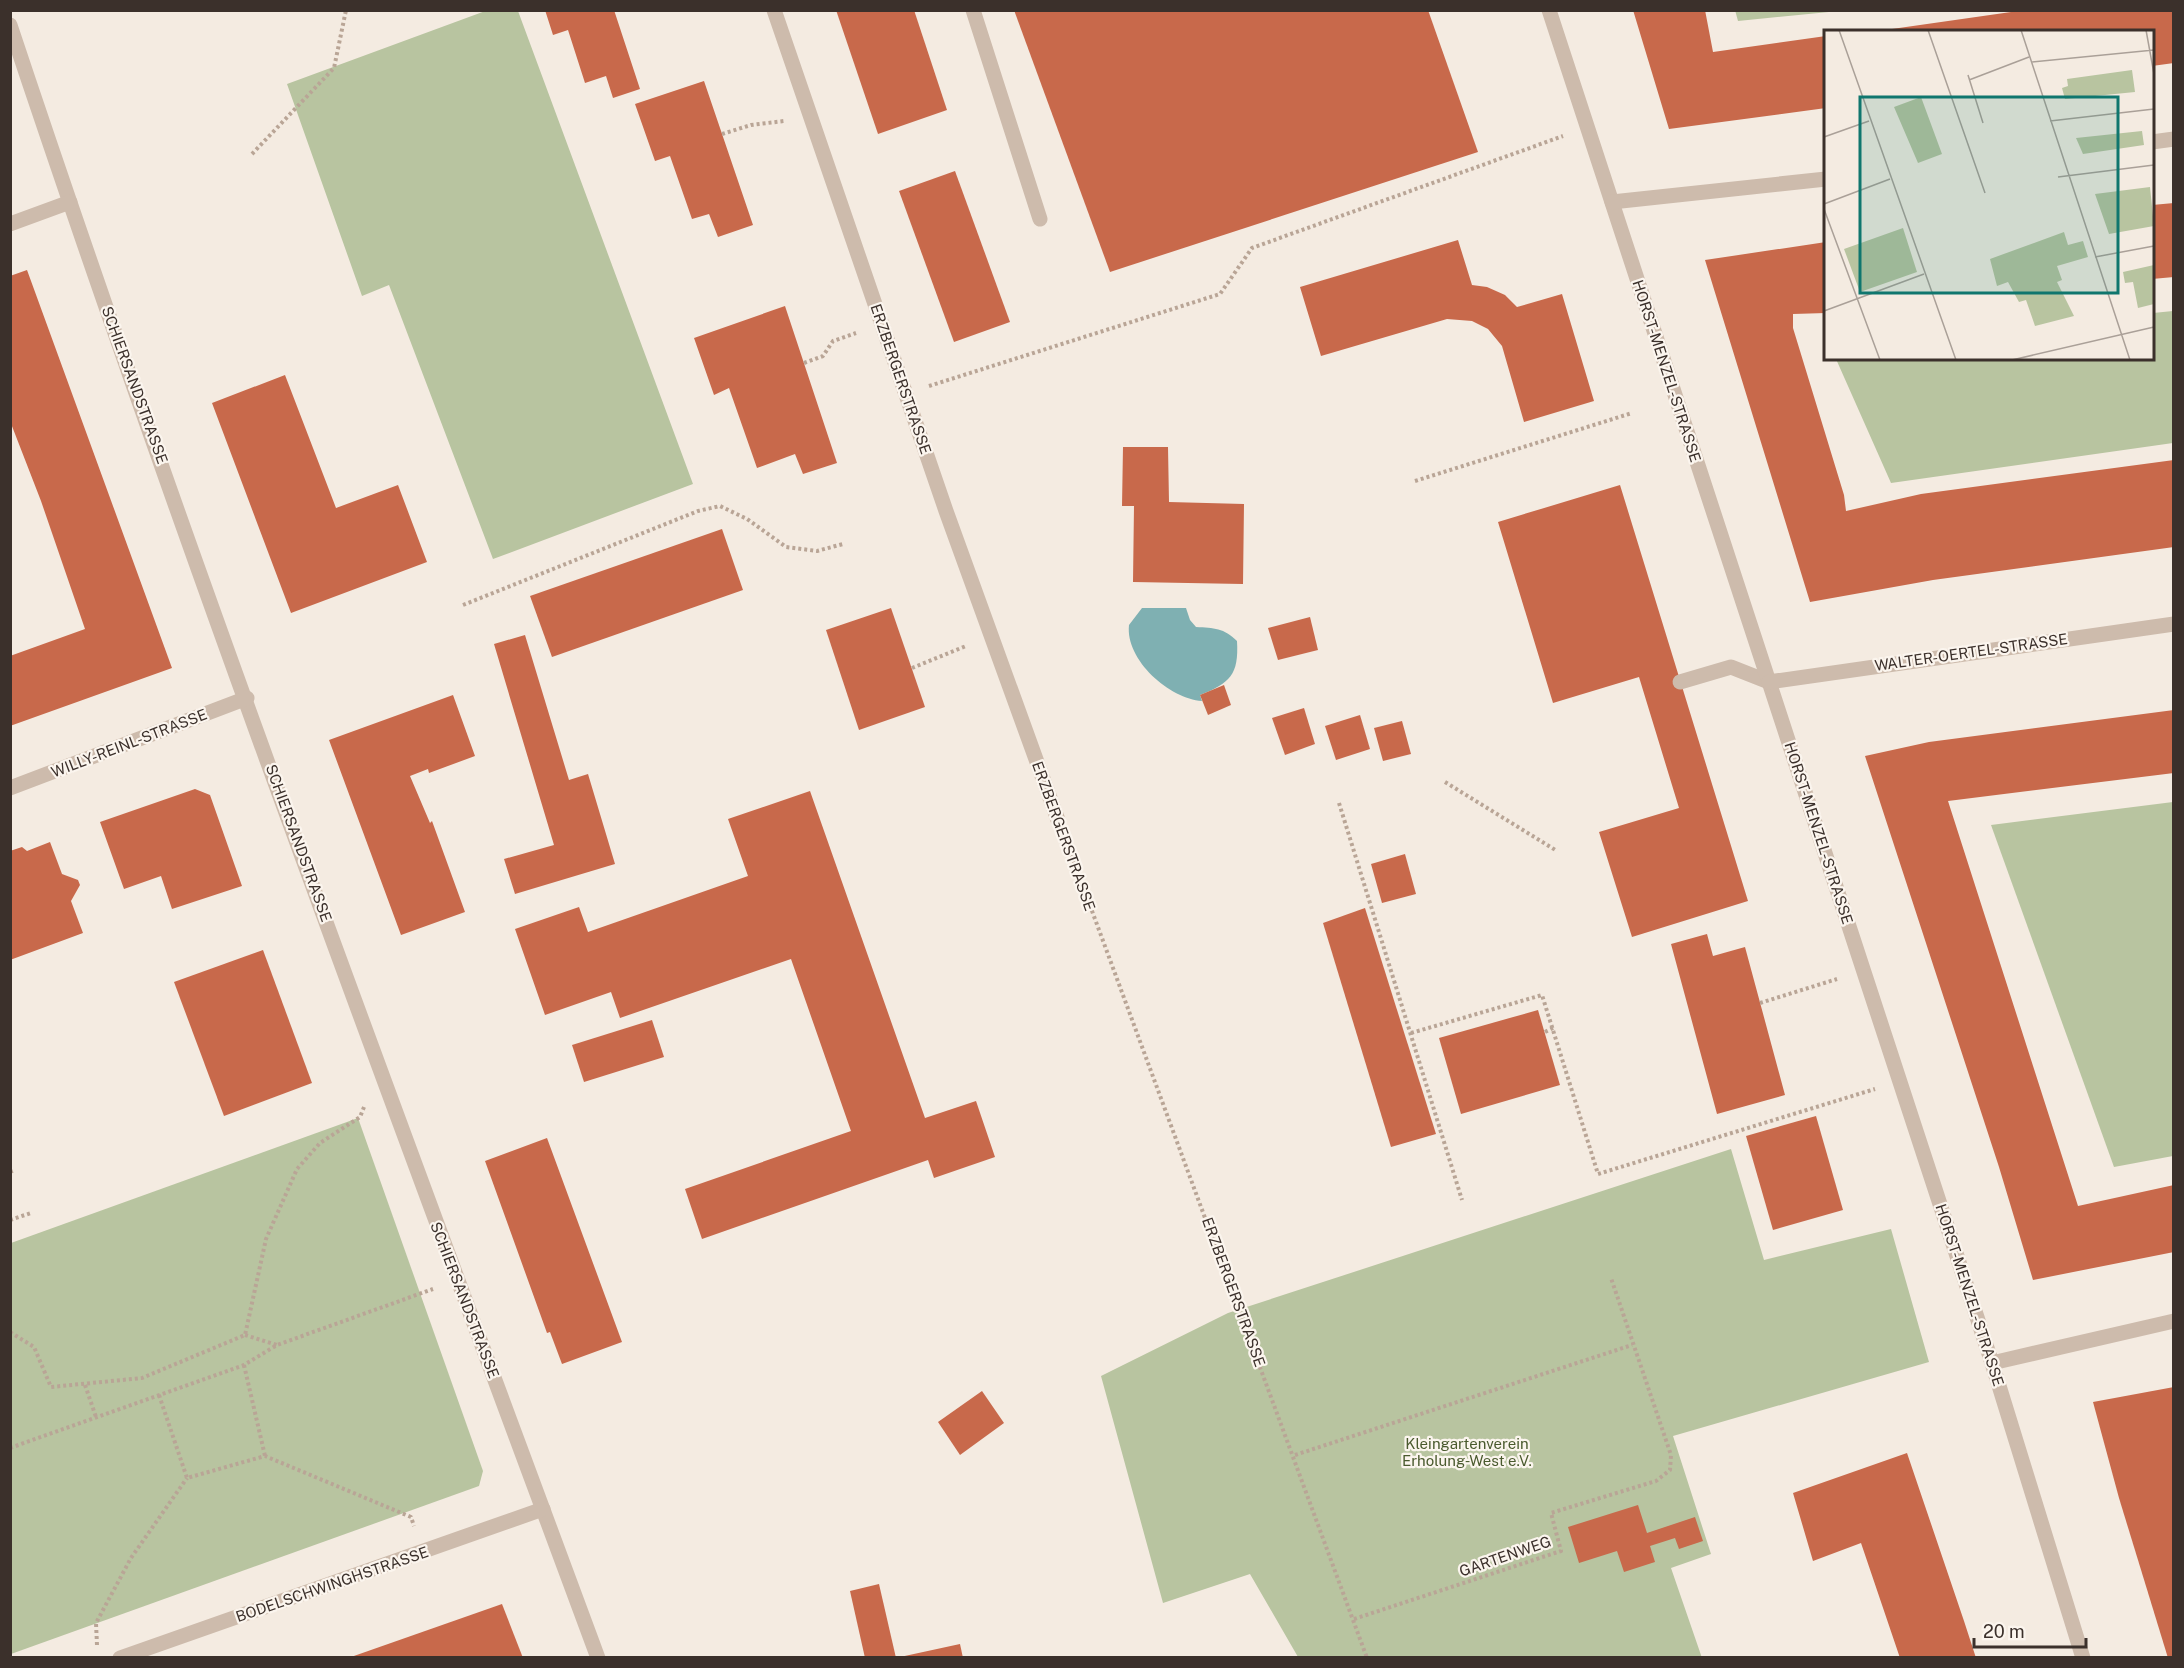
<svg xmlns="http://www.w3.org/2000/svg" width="2184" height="1668" viewBox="0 0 2184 1668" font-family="'Public Sans',sans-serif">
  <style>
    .green { fill: #b8c4a0 }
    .water { fill: #7fb0b2 }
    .building { fill: #c8694b }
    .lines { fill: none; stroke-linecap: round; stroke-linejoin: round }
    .path { stroke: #b9a596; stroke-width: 4; stroke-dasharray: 3 3; stroke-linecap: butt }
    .service { stroke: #cdbbac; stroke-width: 15 }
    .minor { stroke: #cdbbac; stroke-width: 15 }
    .labels { text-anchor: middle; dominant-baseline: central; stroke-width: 4.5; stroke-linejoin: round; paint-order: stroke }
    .street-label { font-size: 15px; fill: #3b302b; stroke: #fbf5ee }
    .park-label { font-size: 15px; fill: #4a5a2e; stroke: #fbf5ee }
    .inset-road { fill: none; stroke: #aaa098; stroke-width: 1.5 }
    .view { fill: #0f766e; fill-opacity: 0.15; stroke: #0f766e; stroke-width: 3 }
    .inset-edge { fill: none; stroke: #3b302b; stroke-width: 3 }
  </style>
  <rect width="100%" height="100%" fill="#f4ebe1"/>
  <!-- green -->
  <g class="green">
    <polygon points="488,10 518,11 693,484 493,559 389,285 362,296 287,84"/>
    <polygon points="1735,10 1839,10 1839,11 1738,21"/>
    <polygon points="2173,311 2173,443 1891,483 1836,359 2152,358 2153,313"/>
    <polygon points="2173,802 2173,1156 2114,1167 1991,825"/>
    <polygon points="358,1118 483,1471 479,1486 11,1654 11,1243"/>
    <polygon points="1731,1149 1764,1260 1891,1229 1929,1362 1673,1436 1711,1554 1671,1568 1702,1658 1298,1657 1250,1574 1163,1603 1101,1376 1228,1313"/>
  </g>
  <!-- water -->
  <path class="water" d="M1142,608H1186L1190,620L1196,627C1214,628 1224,628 1237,641C1239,675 1230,683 1200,695L1202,701C1170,699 1125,660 1129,625Z"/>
  <!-- building -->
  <g class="building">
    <polygon points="545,10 614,10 640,89 613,98 606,76 585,83 568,30 553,35"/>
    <polygon points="836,10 914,10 947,110 878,134"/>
    <polygon points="1014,10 1428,10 1478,152 1110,272"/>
    <polygon points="1633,10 1705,10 1713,52 1826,36 1826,108 1669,129"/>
    <polygon points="2025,10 2174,10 2174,63 2152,66 2152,32 1871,32"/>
    <polygon points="704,81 753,225 718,237 709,214 692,219 670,156 655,161 635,104"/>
    <polygon points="955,171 1010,322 954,342 899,191"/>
    <polygon points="2174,203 2174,277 2152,279 2152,205"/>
    <polygon points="1458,240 1472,285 1487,287 1505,295 1517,307 1562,294 1594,401 1524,422 1502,346 1488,329 1472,321 1447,319 1321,356 1300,287"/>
    <polygon points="1826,242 1826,313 1793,314 1793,328 1844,495 1846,511 1921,494 2174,460 2174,547 1933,580 1810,602 1705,260"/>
    <polygon points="27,270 172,668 10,726 10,656 85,629 41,501 10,421 10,276"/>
    <polygon points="785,306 837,463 803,474 795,454 757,468 729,388 714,395 694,338"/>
    <polygon points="285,375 336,508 398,485 427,562 291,613 212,403"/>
    <polygon points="1123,447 1168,447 1169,502 1244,504 1243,584 1133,582 1134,506 1122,506"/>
    <polygon points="1620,485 1748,901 1632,937 1599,832 1679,808 1639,677 1553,703 1498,522"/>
    <polygon points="722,529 743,590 552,657 530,596"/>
    <polygon points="891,608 925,707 859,730 826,630"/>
    <polygon points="1310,617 1318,650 1278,660 1268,628"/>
    <polygon points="525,635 569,780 588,774 615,864 515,894 504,859 554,845 494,644"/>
    <polygon points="1224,685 1231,705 1208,715 1200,695"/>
    <polygon points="453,695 475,756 429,773 428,769 410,776 430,823 432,821 465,912 401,935 329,740"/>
    <polygon points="1304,708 1315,744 1285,755 1272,718"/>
    <polygon points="2174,710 2174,773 1948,801 2078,1206 2174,1185 2174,1252 2033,1280 1999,1167 1865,756 1929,742"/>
    <polygon points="1360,715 1370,749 1336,760 1325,726"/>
    <polygon points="1402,721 1411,754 1383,761 1374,728"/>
    <polygon points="195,789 210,795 242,886 172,909 161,876 124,889 100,822"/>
    <polygon points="810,791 925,1118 976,1101 995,1157 934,1178 928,1160 702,1239 685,1189 851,1131 791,959 620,1018 611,992 545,1015 515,929 579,907 588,932 748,876 728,819"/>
    <polygon points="50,842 62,874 78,880 80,885 71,901 83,933 10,960 10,851 22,847 27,851"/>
    <polygon points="1405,854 1416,894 1382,903 1371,864"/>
    <polygon points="1365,908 1436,1134 1391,1147 1323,923"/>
    <polygon points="1707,934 1713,956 1745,947 1785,1095 1717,1114 1671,944"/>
    <polygon points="263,950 312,1083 224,1116 174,982"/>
    <polygon points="1538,1010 1560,1085 1461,1114 1439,1038"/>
    <polygon points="652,1020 664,1057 584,1082 572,1045"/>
    <polygon points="1816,1116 1843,1210 1773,1230 1746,1136"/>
    <polygon points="547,1138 622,1342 562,1364 550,1332 547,1333 485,1161"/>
    <polygon points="2174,1387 2174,1658 2168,1658 2119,1498 2093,1402"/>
    <polygon points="982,1391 1004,1423 960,1455 938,1422"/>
    <polygon points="1907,1453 1964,1621 1976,1658 1900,1658 1861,1543 1813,1561 1793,1493"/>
    <polygon points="1638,1505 1647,1533 1695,1517 1703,1541 1679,1549 1675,1538 1650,1546 1655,1562 1624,1572 1617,1551 1579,1563 1568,1527"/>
    <polygon points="879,1584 896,1658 865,1658 850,1591"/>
    <polygon points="502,1604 523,1658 351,1658 351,1657"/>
    <polygon points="960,1644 963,1658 900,1658 900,1657"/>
  </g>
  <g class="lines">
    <!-- path -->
    <g class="path">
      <polyline points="722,134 751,125 784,121"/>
      <polyline points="252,154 334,68 346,10"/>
      <polyline points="804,363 823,356 833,341 856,333"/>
      <polyline points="929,386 1220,294 1252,248 1563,136"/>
      <polyline points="1415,481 1632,413"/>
      <polyline points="463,605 698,511 720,506 747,519 786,547 817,551 843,544"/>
      <polyline points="912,668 966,646"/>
      <polyline points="1445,782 1557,851"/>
      <polyline points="1339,803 1462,1200"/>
      <polyline points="1067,843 1367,1658"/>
      <polyline points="1760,1003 1837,979"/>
      <polyline points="1545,1032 1553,1028"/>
      <polyline points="1411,1033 1542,995 1598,1174 1875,1089"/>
      <polyline points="10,1172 15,1170"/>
      <polyline points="10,1220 31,1213"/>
      <polyline points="10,1332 34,1347 51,1387 142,1378 245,1335 266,1239 297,1169 320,1143 360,1117 364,1107"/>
      <polyline points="245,1335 277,1345"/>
      <polyline points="244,1365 265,1456"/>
      <polyline points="85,1385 96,1417"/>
      <polyline points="159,1395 187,1478 265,1456 411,1517 414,1526"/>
      <polyline points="10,1448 244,1365 277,1345 433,1289"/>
      <polyline points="1295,1455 1632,1345"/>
      <polyline points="1354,1619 1561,1551 1551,1513 1656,1481 1670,1470 1671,1455 1611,1278"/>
      <polyline points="97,1645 96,1623 131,1558 187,1478"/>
    </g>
    <!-- service -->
    <g class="service">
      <polyline points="973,10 1040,219"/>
      <polyline points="1680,682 1731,667 1769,682"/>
    </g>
    <!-- minor -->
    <g class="minor">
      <polyline points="774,10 946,511 1058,820"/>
      <polyline points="1549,10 1992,1363 2083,1658"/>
      <path d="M10,25C193,574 397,1115 598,1658"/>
      <polyline points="2152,142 2174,139"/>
      <polyline points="1612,202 1826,179"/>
      <polyline points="10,224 70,202"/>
      <polyline points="1769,682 2174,624"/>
      <polyline points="10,788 247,698"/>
      <polyline points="1992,1363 2174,1321"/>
      <polyline points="120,1658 543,1509"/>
    </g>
  </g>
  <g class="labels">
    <!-- street labels -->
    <g class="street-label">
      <text transform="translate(1667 371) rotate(72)">HORST-MENZEL-STRASSE</text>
      <text transform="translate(901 379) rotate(71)">ERZBERGERSTRASSE</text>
      <text transform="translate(135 385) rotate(70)">SCHIERSANDSTRASSE</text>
      <text transform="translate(1971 652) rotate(-8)">WALTER-OERTEL-STRASSE</text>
      <text transform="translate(129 743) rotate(-21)">WILLY-REINL-STRASSE</text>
      <text transform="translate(1819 833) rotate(72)">HORST-MENZEL-STRASSE</text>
      <text transform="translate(1064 836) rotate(70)">ERZBERGERSTRASSE</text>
      <text transform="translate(299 843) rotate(70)">SCHIERSANDSTRASSE</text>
      <text transform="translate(1234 1292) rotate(70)">ERZBERGERSTRASSE</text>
      <text transform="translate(1970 1295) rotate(72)">HORST-MENZEL-STRASSE</text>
      <text transform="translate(465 1300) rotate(69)">SCHIERSANDSTRASSE</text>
      <text transform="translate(1505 1556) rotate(-19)">GARTENWEG</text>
      <text transform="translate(332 1584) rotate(-19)">BODELSCHWINGHSTRASSE</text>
    </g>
    <!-- park labels -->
    <g class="park-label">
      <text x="1467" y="1443">Kleingartenverein<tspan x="1467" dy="17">Erholung-West e.V.</tspan></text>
    </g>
  </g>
  <!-- overview -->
  <g transform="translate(1824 30)">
    <rect width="330" height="330" fill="#f4ebe1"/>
    <path d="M308,40L311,62L241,69L238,58L244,56L243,49ZM97,67L118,124L94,133L70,77ZM318,101L320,115L259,124L252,108ZM326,157L330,196L285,204L271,164ZM79,198L93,242L36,262L20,219ZM240,202L244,215L259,211L264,227L233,236L238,250L233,252L250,286L211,296L202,270L195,272L184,252L173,256L166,229ZM330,235V274L314,278L309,252L301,253L299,242Z" fill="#b8c4a0"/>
    <path class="inset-road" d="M15,0L132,330M104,0L161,163M197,0L306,330M322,0L330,44M207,32L330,20M144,45L159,93M145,50L205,27M226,91L330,79M0,107L45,91M234,147L330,135M0,174L66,149M0,179L56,330M271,227L330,216M0,281L100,244M188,330L330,297"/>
    <path class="view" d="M36,67H294V263H36Z"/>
    <rect width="330" height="330" class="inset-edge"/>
  </g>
  <!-- border -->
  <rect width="2184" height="1668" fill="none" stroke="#3b302b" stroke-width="24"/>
  <!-- scale -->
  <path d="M1974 1638v9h112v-9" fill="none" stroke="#3b302b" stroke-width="3"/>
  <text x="1983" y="1638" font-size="18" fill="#3b302b" stroke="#fbf5ee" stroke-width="4.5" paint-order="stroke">20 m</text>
</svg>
